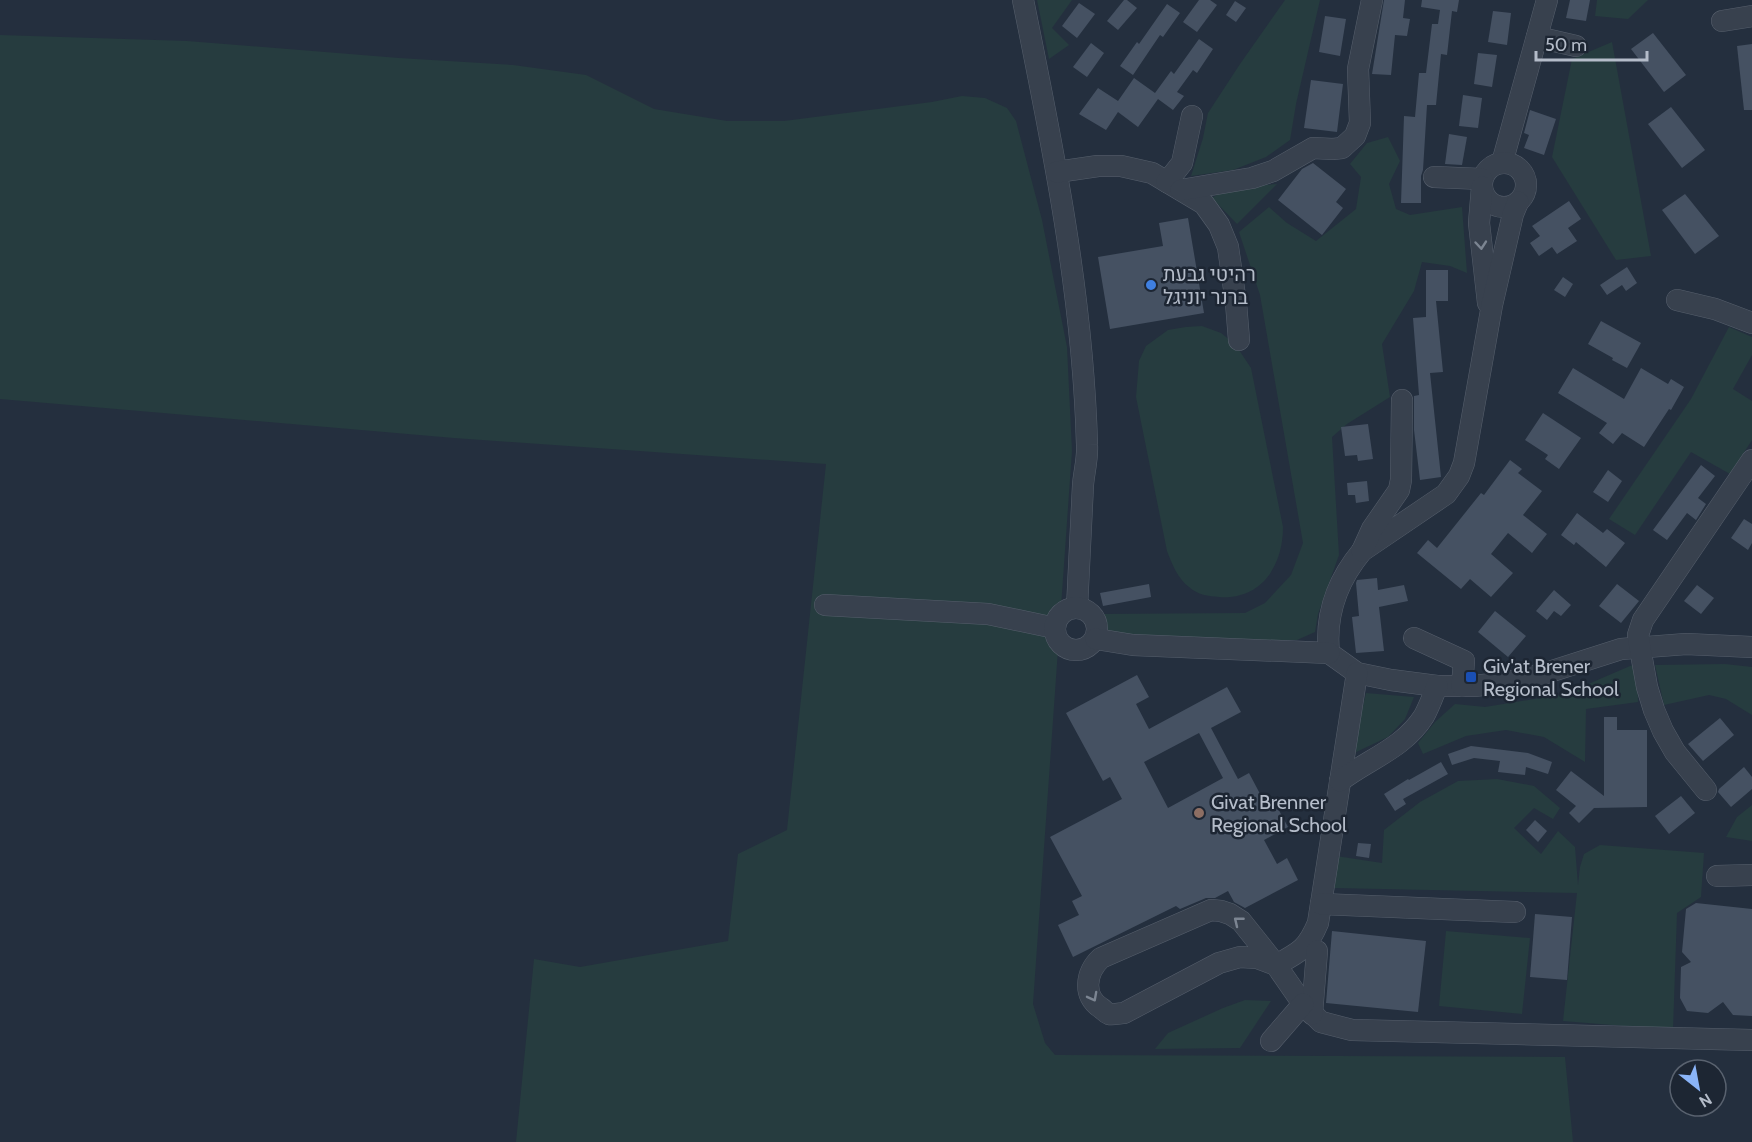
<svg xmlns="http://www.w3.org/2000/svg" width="1752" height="1142" viewBox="0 0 1752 1142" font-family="Cabin,Heebo,sans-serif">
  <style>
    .green { fill: #263c3f }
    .building { fill: #455162; fill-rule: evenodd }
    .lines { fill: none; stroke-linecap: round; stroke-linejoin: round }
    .minor-casing { stroke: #565f6c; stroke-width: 22 }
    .minor { stroke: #38414e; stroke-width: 21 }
    .oneway { stroke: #7c8592 }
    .shop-dot { fill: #3f7fe0; stroke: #1d2633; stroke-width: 2 }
    .transit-dot { fill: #1a4fb4; stroke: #1d2633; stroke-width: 2 }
    .education-dot { fill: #8d6e63; stroke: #1d2633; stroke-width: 2 }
    .labels { text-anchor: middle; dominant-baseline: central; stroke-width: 5; stroke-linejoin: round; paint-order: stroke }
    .poi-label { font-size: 20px; fill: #b4bcc9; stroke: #1d2633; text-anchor: start }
  </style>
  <rect width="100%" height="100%" fill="#242f3e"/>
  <!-- green -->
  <g class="green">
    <polygon points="1037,0 1072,0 1052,28 1069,45 1049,59"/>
    <polygon points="1285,0 1320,0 1296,104 1290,140 1266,157 1233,170 1191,176 1203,138 1208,113 1240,64"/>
    <polygon points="1597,0 1648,0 1628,19 1595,16"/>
    <polygon points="0,35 187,41 399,58 513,65 586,75 654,109 727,121 784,121 932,102 962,96 985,98 1007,108 1016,121 1042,220 1067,347 1072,451 1033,1004 1045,1043 1055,1055 1565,1057 1573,1142 516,1142 534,959 580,967 728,941 738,854 787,830 826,464 454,438 0,399"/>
    <polygon points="1612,42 1651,256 1616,260 1552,157 1572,59"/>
    <polygon points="1388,137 1400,161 1389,184 1396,209 1410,215 1462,207 1467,273 1450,266 1422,262 1414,291 1382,344 1390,397 1347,424 1332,437 1339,555 1318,614 1315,632 1297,640 1137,640 1103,633 1104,625 1099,614 1245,613 1265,603 1291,575 1303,543 1260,295 1239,232 1269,207 1287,223 1316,241 1356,209 1361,177 1350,164 1367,143"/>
    <polygon points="1277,184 1237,224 1212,198 1224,190 1253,186"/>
    <path d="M1202,326L1221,333L1235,344L1251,368L1283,527C1283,565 1262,600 1219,597C1208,596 1198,595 1189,587C1178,579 1172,564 1167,551L1136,397L1139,361L1146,346L1168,330L1186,327Z"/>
    <polygon points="1729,327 1752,337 1752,355 1733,389 1752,401 1752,440 1730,474 1691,452 1635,535 1609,519 1691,399"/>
    <polygon points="1637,663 1638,702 1586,709 1585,762 1544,737 1506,730 1466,736 1423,754 1418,743 1435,722 1455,704 1485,707 1565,694"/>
    <polygon points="1725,664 1752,667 1752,715 1726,699 1709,695 1664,705 1655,665"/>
    <polygon points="1366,693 1414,697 1405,719 1388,737 1352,754"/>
    <polygon points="1497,779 1534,786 1560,808 1553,819 1534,808 1514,828 1541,854 1558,831 1575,847 1578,885 1580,867 1584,854 1600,845 1704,853 1701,897 1677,913 1673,1030 1563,1021 1577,893 1334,888 1336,856 1382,863 1384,830 1420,802 1458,781"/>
    <polygon points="1752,805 1752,841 1726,837 1737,817"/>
    <polygon points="1446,931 1530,938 1522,1014 1439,1006"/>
    <polygon points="1245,1000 1271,1001 1240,1048 1155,1049 1168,1033 1223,1008"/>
  </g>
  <!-- building -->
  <g class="building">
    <polygon points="1124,0 1127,0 1137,8 1118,30 1107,21"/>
    <polygon points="1199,0 1210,0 1217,5 1197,32 1183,22"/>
    <polygon points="1384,0 1405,0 1403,18 1410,19 1407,36 1395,35 1391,75 1372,74"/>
    <polygon points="1422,0 1459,0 1457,12 1452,11 1447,55 1441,54 1436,105 1427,105 1423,170 1421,176 1421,203 1401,203 1404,116 1415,117 1419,73 1426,73 1432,24 1438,24 1440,10 1421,7"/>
    <polygon points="1570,0 1590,0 1586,21 1566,18"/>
    <polygon points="1235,1 1246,8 1236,22 1226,15"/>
    <polygon points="1079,3 1095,14 1077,38 1062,26"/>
    <polygon points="1167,4 1180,13 1163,37 1160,35 1133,75 1120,66 1137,42 1139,44"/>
    <polygon points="1493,11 1511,13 1507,45 1488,42"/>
    <polygon points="1325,16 1346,19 1340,56 1319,52"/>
    <polygon points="1653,33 1686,75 1664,92 1631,49"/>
    <polygon points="1199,39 1213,49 1197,73 1193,70 1177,92 1184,96 1173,110 1158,99 1138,127 1118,112 1106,130 1079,114 1098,88 1118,101 1134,78 1155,93 1171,71 1174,74"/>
    <polygon points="1091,43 1104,53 1087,77 1073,67"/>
    <polygon points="1752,44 1752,110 1744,110 1737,46"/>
    <polygon points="1478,53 1497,55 1492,87 1474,84"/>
    <polygon points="1311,80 1343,84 1337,132 1304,128"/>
    <polygon points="1463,95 1482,98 1478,128 1459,126"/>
    <polygon points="1671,107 1705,150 1682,168 1648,124"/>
    <polygon points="1530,110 1556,119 1544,155 1524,148 1529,135 1524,133"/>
    <polygon points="1449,134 1467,137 1462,165 1445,164"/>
    <polygon points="1313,163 1346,189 1336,202 1343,208 1322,235 1278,200 1302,169"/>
    <polygon points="1685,194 1719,236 1695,254 1662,210"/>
    <polygon points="1569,201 1581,219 1568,228 1577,241 1557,254 1552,247 1539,256 1530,243 1540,236 1532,226"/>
    <polygon points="1188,218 1204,313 1110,329 1098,257 1163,246 1159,223"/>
    <polygon points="1627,267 1637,283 1626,291 1622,285 1607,295 1600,285"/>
    <polygon points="1426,270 1448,270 1448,301 1436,301 1443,372 1430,373 1441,477 1420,480 1414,430 1414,396 1419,395 1413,318 1426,317"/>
    <polygon points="1563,277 1573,284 1565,297 1554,290"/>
    <polygon points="1601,321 1641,343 1627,368 1612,360 1613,358 1588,344"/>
    <polygon points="1573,368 1624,399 1641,368 1668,384 1671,379 1684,387 1671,410 1669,409 1644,447 1622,433 1613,444 1599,433 1607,423 1558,393"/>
    <polygon points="1543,413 1581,438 1559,469 1545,459 1548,455 1525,440"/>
    <polygon points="1368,424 1373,459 1358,461 1357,455 1345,456 1341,427"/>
    <polygon points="1510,460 1522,469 1518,473 1542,491 1523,515 1547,534 1532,553 1508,533 1491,554 1513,573 1491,597 1470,579 1461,589 1417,553 1428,540 1437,548 1481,493 1484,495"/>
    <polygon points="1701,465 1715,476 1698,498 1706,504 1696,520 1687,513 1667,540 1653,530"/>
    <polygon points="1608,470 1622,481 1608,502 1593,492"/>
    <polygon points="1367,481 1369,501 1356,503 1355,495 1348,495 1347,483"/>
    <polygon points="1577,513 1603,533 1607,529 1625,543 1606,567 1576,542 1574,545 1561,535"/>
    <polygon points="1744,519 1752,524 1752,543 1748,550 1731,538"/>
    <polygon points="1377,578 1378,590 1404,585 1408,601 1379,607 1384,651 1356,653 1352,617 1359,616 1356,583 1357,580"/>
    <polygon points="1149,584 1151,597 1103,606 1100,593"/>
    <polygon points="1617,584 1639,601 1621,623 1599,606"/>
    <polygon points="1697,585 1714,598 1701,614 1684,601"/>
    <polygon points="1554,590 1571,605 1561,616 1554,611 1547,620 1536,611"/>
    <polygon points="1495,611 1526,636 1508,657 1478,632"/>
    <path d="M1137,675L1149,697L1136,704L1149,729L1227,687L1241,712L1211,728L1238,779L1249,773L1267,807L1275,803L1288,827L1264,840L1277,864L1287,858L1298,880L1245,908L1234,902L1228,891L1215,898H1206L1180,909L1176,906L1073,957L1058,925L1079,915L1072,901L1082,896L1050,837L1122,799L1110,777L1103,781L1066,713ZM1199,733L1223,778L1168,808L1144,762Z"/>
    <polygon points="1604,717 1617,717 1617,730 1647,730 1647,807 1594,808 1579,823 1569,813 1576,806 1556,790 1571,771 1604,796"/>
    <polygon points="1720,718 1734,735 1703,761 1688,744"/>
    <polygon points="1471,746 1528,753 1552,762 1548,774 1526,767 1525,775 1498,772 1500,761 1474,758 1452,765 1448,754"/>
    <polygon points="1441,762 1448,774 1403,799 1406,804 1395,811 1384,794 1408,779 1409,780"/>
    <polygon points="1744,767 1752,777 1752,789 1731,807 1718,792 1719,789"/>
    <polygon points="1681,796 1695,813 1669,834 1655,816"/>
    <polygon points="1535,820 1547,831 1538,842 1526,830"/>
    <polygon points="1358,843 1371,844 1369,858 1356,856"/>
    <polygon points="1696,903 1752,909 1752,1016 1733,1015 1723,1002 1708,1013 1687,1011 1680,998 1681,967 1691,962 1682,952 1686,909"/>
    <polygon points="1535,914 1572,917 1567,980 1530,977"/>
    <polygon points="1332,931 1426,941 1418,1012 1326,1003"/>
  </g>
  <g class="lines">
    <!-- minor casing -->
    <g class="minor-casing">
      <g id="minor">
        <path d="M1023,0C1053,147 1083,295 1087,445C1088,458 1084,472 1083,485C1081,526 1079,567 1077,608"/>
        <polyline points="1722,21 1752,16"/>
        <polyline points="1537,37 1576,46"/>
        <polyline points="1502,163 1547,0"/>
        <circle cx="1504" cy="185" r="22"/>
        <polyline points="1057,172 1098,166 1121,166 1152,173 1204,204 1219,225 1228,247 1236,303 1239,340"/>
        <polyline points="1434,177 1482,179"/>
        <polyline points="1167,182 1182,163 1192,116"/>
        <polyline points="1482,187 1479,223 1488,303"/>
        <polyline points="1181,190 1252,178 1273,171 1313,148 1333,149 1342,148 1355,136 1360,123 1358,69 1372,0"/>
        <path d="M1518,202L1513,214L1492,305L1464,463L1459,476L1446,494L1362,551C1337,581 1325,615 1329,653L1357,673L1391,680L1437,686H1474L1509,682L1546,673L1621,649L1686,644L1752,647"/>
        <polyline points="1677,300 1715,309 1752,323"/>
        <polyline points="1362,551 1372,529 1399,490 1401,480 1402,400"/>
        <polyline points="825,605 988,614 1055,628"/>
        <circle cx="1076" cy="629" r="21"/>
        <polyline points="1414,638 1464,661 1462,686"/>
        <polyline points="1096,639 1133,645 1329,653"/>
        <path d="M1357,673L1318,923C1307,949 1300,952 1276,965L1257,958L1240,957L1219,963L1124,1013C1120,1013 1113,1015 1109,1014C1106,1013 1104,1010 1101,1008C1082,996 1086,972 1101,958L1211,910L1221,911L1230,914L1241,921L1276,965L1303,1004L1321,1022L1352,1030L1752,1040"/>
        <path d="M1340,781C1369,759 1404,748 1424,716C1429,707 1433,696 1437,686"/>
        <polyline points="1706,790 1675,752 1663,731 1654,710 1647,687 1640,648 1638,635 1643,620 1752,460"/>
        <polyline points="1717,876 1752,875"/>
        <polyline points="1321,904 1515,912"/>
        <polyline points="1312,1014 1317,951"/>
        <polyline points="1271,1041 1303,1004"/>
      </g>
    </g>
    <!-- minor -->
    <use href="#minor" class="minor"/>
  </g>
  <!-- one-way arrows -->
  <defs><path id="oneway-chevron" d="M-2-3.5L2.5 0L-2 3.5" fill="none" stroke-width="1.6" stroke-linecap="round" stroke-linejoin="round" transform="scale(1.5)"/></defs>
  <g class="oneway">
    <use href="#oneway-chevron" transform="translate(1481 245) rotate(85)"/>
    <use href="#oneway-chevron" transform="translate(1238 921) rotate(-141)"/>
    <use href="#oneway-chevron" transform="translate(1093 997) rotate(62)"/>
  </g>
  <!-- markers -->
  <circle class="shop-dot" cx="1151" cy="285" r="6"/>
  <rect class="transit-dot" x="1465" y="671" width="12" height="12" rx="3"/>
  <circle class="education-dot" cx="1199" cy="813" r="6"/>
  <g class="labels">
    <!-- poi labels -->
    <g class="poi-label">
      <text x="1163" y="274">רהיטי גבעת<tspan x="1163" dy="23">ברנר יוניגל</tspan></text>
      <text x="1483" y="666">Giv'at Brener<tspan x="1483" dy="23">Regional School</tspan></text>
      <text x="1211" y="802">Givat Brenner<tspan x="1211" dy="23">Regional School</tspan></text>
    </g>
  </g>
  <!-- north arrow -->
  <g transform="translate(1698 1088) rotate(149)"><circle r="28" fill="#1d2633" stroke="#59626f" stroke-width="1.5"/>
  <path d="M0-4.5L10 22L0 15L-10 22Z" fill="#8ab4f8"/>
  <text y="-9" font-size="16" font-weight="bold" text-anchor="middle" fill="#b4bcc9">N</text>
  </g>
  <!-- scale -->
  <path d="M1536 51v9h111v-9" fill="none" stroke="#b4bcc9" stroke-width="3"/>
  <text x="1545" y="51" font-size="18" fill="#b4bcc9" stroke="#1d2633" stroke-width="4.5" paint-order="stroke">50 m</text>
</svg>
